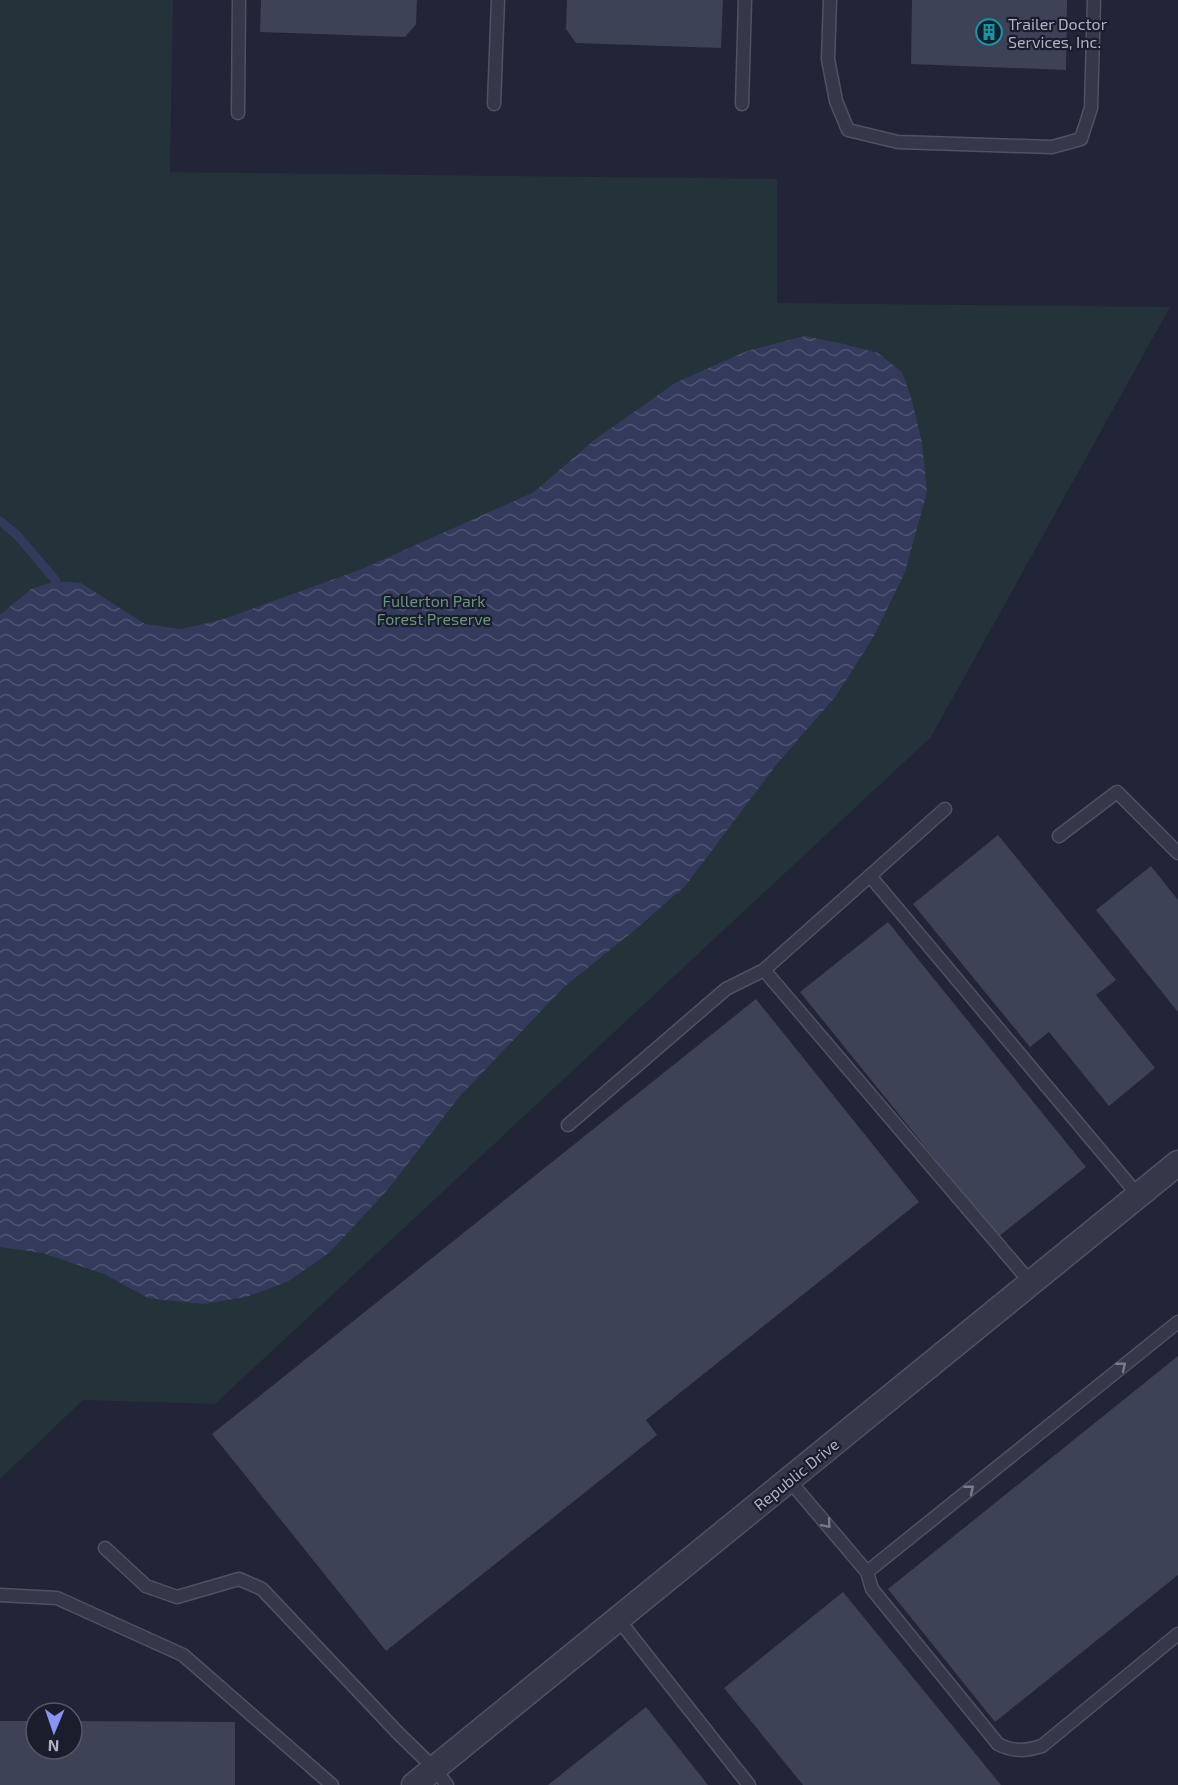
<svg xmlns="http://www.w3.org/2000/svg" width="1178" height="1785" viewBox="0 0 1178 1785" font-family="'Exo 2',sans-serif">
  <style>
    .green { fill: #243239 }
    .water { fill: url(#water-waves) }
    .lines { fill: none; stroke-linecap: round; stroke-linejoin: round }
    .stream { stroke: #343a5c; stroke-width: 9 }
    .building { fill: #3e4257 }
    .lane-casing { stroke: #4f5262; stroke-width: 15 }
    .street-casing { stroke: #4f5262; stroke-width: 27 }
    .lane { stroke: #353848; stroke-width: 12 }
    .street { stroke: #353848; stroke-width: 24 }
    .oneway { stroke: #787b8c }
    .labels { text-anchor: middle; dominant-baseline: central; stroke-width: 4.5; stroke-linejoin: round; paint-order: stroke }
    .poi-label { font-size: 16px; fill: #afb2c4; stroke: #1a1d2c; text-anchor: start }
    .park-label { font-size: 16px; fill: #68947d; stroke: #1a1d2c }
    .street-label { font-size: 16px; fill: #afb2c4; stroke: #1a1d2c }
  </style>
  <defs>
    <pattern id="water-waves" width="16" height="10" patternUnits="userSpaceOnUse" patternTransform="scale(1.5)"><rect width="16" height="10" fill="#343a5c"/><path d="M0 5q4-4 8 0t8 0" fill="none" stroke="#4f5472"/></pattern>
  </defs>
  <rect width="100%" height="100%" fill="#212537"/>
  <!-- green -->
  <polygon class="green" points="0,0 173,0 170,172 777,179 777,303 1170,307 931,737 215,1404 83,1400 0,1479"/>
  <!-- water -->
  <polygon class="water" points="805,336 844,344 878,353 902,372 911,397 922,443 927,492 905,572 874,636 836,696 776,765 686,885 642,924 564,987 459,1097 389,1188 329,1253 287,1282 246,1297 203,1304 148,1298 104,1274 43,1253 0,1247 0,615 31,589 56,581 81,583 145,624 181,629 221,620 362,569 534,492 593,441 675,383 747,351"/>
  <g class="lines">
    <!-- stream -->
    <polyline class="stream" points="0,521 17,535 56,581"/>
  </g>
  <!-- building -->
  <g class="building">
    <polygon points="261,0 417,0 416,24 405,37 260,32"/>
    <polygon points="567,0 723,0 721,48 576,43 566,29"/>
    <polygon points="912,0 1067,0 1066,70 911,64"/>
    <polygon points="998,835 1116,980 1096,995 1155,1068 1109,1106 1049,1032 1030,1047 913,904"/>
    <polygon points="1151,866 1178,900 1178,1012 1096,910"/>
    <polygon points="888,922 1086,1167 998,1237 800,992"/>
    <polygon points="756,999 919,1202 646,1420 657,1435 386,1651 212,1434"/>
    <polygon points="1178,1356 1178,1575 995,1722 888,1589"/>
    <polygon points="843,1592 1001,1785 803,1785 724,1688"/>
    <polygon points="646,1707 708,1785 548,1785"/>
    <polygon points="0,1721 36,1721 36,1749 72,1749 72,1721 235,1722 235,1785 0,1785"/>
  </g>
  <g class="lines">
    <!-- lane casing -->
    <g class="lane-casing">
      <g id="lane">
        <polyline points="830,0 828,59 836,101 848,130 898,142 1052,147 1081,139 1091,108 1094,0"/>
        <polyline points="494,104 498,0"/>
        <polyline points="742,104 745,0"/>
        <polyline points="238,113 239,0"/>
        <polyline points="1059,836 1117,792 1178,853"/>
        <polyline points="870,876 1138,1195"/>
        <polyline points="764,970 1031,1283"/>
        <polyline points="568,1125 726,989 764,970 945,809"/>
        <polyline points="789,1480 867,1572 1178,1322"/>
        <polyline points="105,1548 146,1586 177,1597 239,1579 262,1589 398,1733 434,1768 447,1785"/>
        <path d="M867,1572L872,1589L998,1744C1013,1752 1026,1751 1042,1746L1178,1634"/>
        <polyline points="0,1595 57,1598 183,1655 332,1785"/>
        <polyline points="618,1619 749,1785"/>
      </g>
    </g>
    <!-- street casing -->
    <g class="street-casing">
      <polyline id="street" points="414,1785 1178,1163"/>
    </g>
    <!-- lane -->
    <use href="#lane" class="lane"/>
    <!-- street -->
    <use href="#street" class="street"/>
  </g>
  <!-- one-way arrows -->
  <defs><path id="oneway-chevron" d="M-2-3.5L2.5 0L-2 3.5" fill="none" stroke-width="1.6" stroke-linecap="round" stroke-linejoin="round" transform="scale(1.5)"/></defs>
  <g class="oneway">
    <use href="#oneway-chevron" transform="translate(1122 1366) rotate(-39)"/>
    <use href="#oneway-chevron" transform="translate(970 1489) rotate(-39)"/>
    <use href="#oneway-chevron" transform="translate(827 1524) rotate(49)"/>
  </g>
  <!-- icons -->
  <defs>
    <g id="building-ring" transform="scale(1.35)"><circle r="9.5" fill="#1a1d2c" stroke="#0f9aa8" stroke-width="1.5"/><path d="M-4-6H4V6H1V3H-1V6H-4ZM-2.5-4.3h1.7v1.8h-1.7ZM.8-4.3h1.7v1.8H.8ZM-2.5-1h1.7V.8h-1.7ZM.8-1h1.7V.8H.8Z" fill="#0f9aa8"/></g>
  </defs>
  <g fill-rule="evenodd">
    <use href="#building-ring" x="989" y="32"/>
  </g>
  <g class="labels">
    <!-- poi labels -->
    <g class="poi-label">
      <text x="1008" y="23">Trailer Doctor<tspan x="1008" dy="18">Services, Inc.</tspan></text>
    </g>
    <!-- park labels -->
    <g class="park-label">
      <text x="434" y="600">Fullerton Park<tspan x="434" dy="18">Forest Preserve</tspan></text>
    </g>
    <!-- street labels -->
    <g class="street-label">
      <text transform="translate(796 1474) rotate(-39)">Republic Drive</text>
    </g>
  </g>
  <!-- north arrow -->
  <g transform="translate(54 1731) rotate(182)"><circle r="28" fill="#1a1d2c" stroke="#565969" stroke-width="1.5"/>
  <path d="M0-4.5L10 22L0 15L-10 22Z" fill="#8694f3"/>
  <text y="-9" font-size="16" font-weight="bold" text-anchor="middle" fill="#afb2c4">N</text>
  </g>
</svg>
